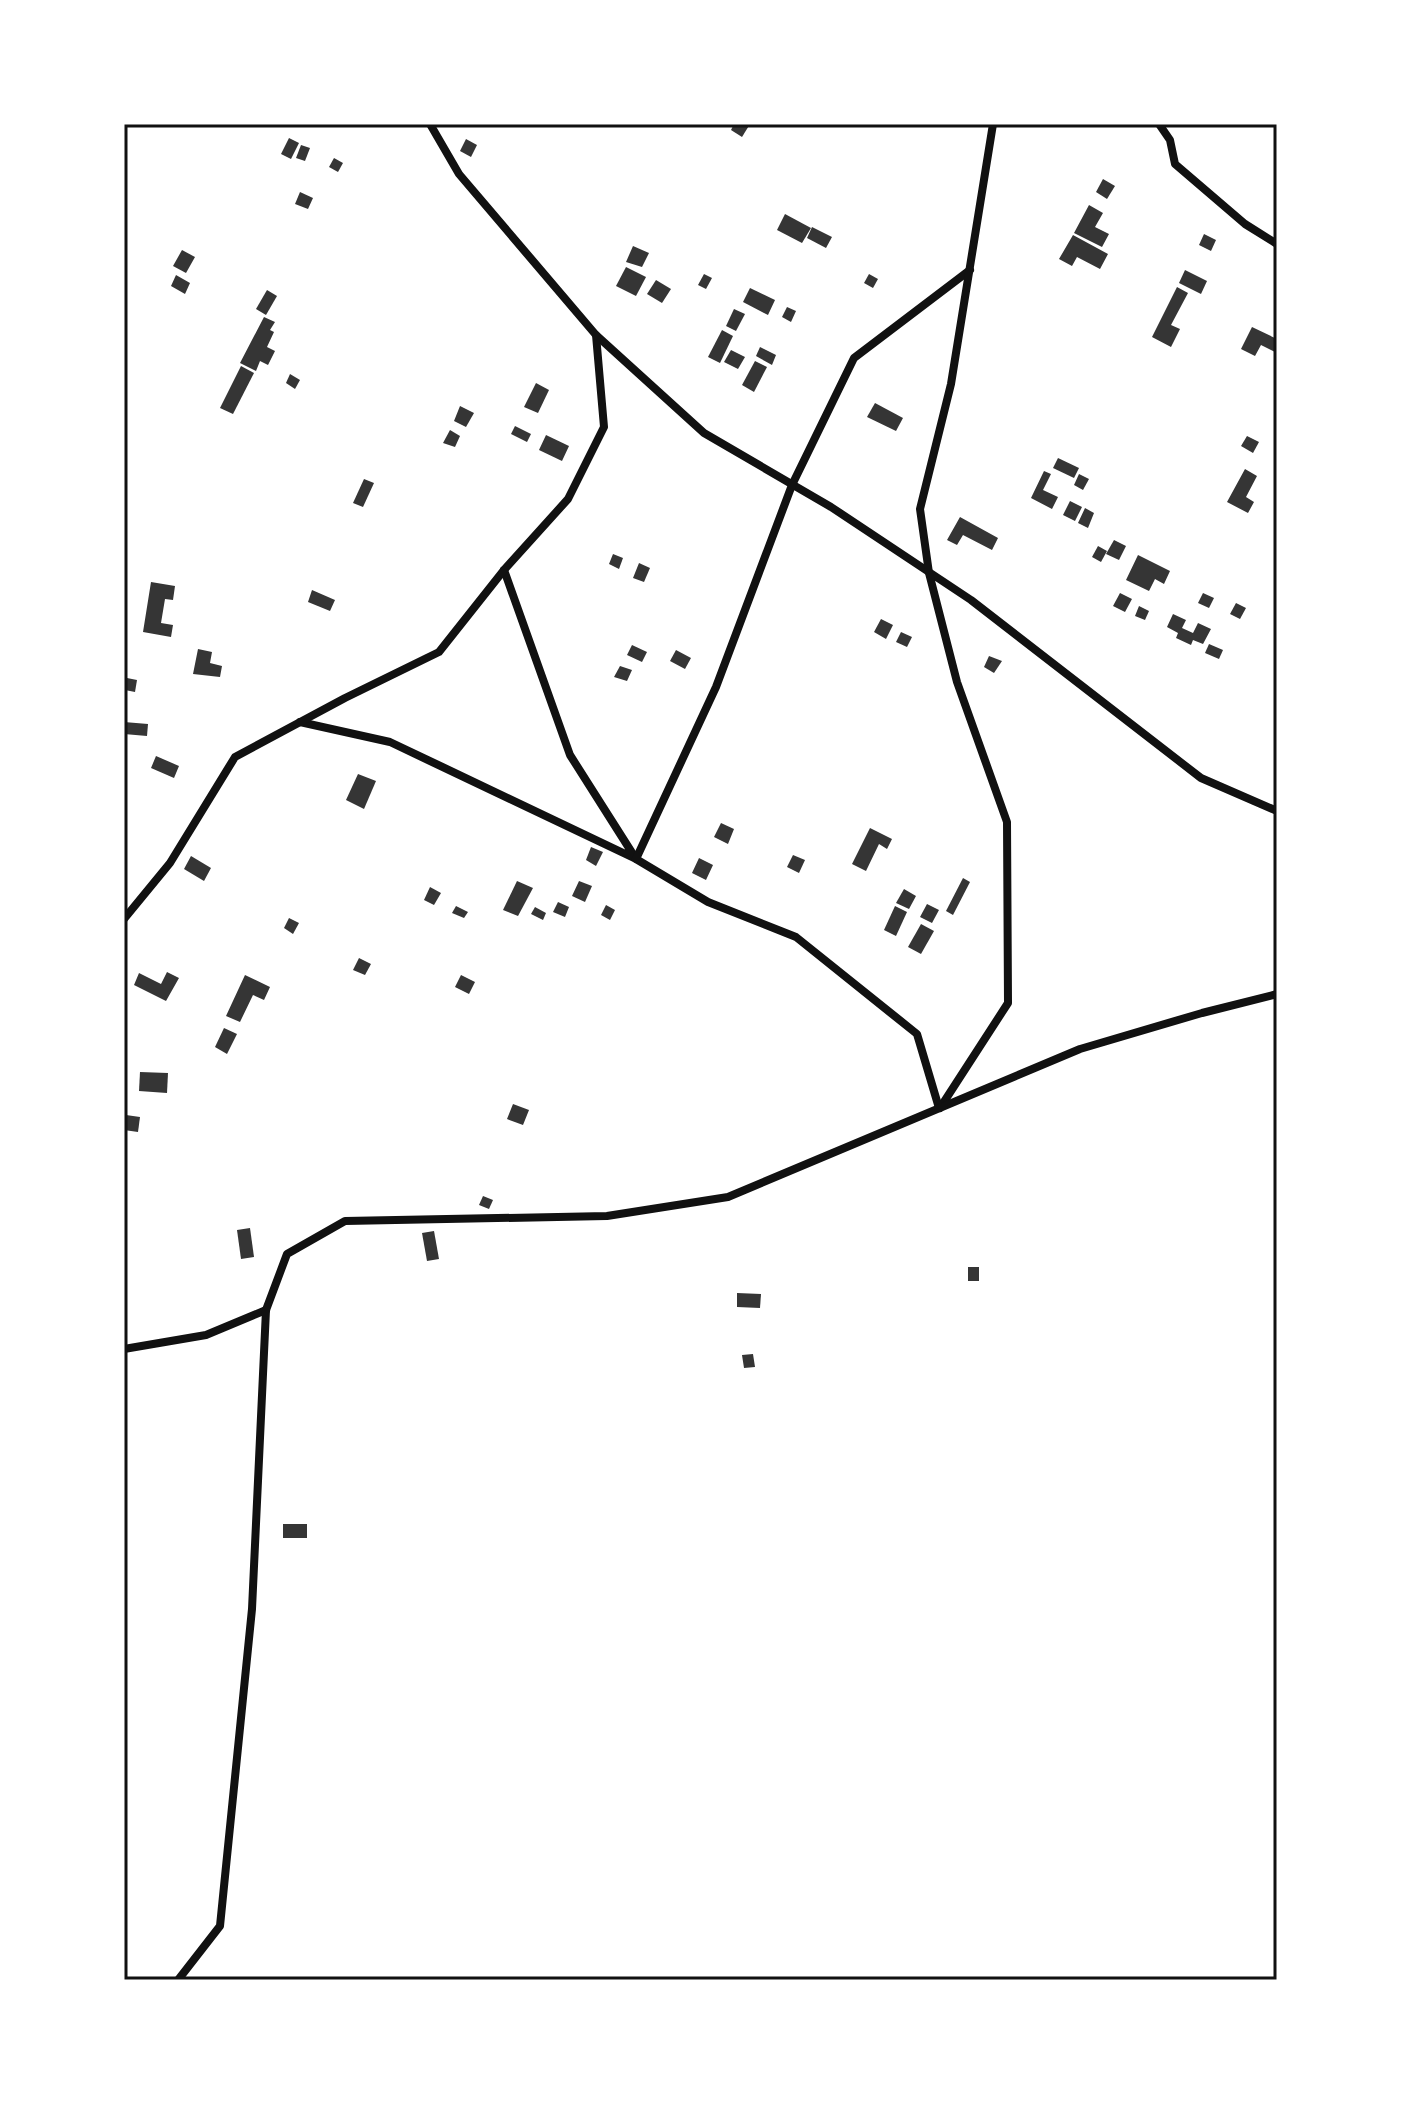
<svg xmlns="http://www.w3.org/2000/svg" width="1401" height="2104" viewBox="0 0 1401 2104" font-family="Signika,sans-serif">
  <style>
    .building { fill: #353535 }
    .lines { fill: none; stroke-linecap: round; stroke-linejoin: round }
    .minor { stroke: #111; stroke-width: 8 }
    .neatline { fill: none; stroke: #111; stroke-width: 3 }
  </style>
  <rect width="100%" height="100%" fill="#fff"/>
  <!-- building -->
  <g class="building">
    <polygon points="734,124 750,124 742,137 731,130"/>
    <polygon points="289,138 299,143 291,159 281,154"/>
    <polygon points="466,139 477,145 471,157 460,151"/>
    <polygon points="301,145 310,148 305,161 296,158"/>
    <polygon points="334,158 343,163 338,172 329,167"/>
    <polygon points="1103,179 1115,186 1107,199 1096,192"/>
    <polygon points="300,192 313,198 308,209 295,204"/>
    <polygon points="1089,205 1103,213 1095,227 1109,234 1102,247 1074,233"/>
    <polygon points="785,214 811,228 802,243 777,230"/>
    <polygon points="812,227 832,237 826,248 807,238"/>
    <polygon points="1204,234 1216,240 1211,251 1199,245"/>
    <polygon points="1073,235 1108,254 1100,269 1077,257 1072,266 1059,259"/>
    <polygon points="633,246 649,253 642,267 626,262"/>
    <polygon points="182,250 195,257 186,273 173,266"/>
    <polygon points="626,267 646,277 636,296 616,286"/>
    <polygon points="1185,270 1207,281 1201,294 1179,283"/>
    <polygon points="704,274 712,278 706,289 698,285"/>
    <polygon points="869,274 878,279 873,288 864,283"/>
    <polygon points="176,275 190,283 185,294 171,286"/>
    <polygon points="656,280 671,289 662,303 647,294"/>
    <polygon points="1177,287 1188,293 1171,325 1180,329 1171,347 1152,337"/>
    <polygon points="750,288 775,300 768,315 743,302"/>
    <polygon points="267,290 277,296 266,315 256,309"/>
    <polygon points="787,307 796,311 791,322 782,317"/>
    <polygon points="734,309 745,314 736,331 726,326"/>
    <polygon points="264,317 275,322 270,330 274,332 267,347 275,351 268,365 260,361 256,371 240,363"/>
    <polygon points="1252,327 1277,339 1277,353 1261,345 1255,356 1241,349"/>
    <polygon points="722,330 733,336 720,363 708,357"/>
    <polygon points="760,347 776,355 772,365 756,356"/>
    <polygon points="731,350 745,357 738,369 724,362"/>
    <polygon points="755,361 767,367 754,392 742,385"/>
    <polygon points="241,366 254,373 233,414 220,408"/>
    <polygon points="290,374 300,380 295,389 286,383"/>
    <polygon points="536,383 549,390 538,413 524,407"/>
    <polygon points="875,403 903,418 896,431 867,417"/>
    <polygon points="460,406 474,413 466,427 454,421"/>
    <polygon points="515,426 531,434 527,442 511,434"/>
    <polygon points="450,430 460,436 455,447 443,443"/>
    <polygon points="546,435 569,446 562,461 539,450"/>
    <polygon points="1247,436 1259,442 1253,453 1241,446"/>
    <polygon points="1058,458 1079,468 1074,478 1053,468"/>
    <polygon points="1245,469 1257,476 1246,497 1254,502 1248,513 1227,502"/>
    <polygon points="1044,471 1051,474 1043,490 1058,497 1052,509 1031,498"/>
    <polygon points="1079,474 1089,479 1083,490 1074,485"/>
    <polygon points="364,479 374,483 363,507 353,503"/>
    <polygon points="1070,501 1082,507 1075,521 1063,515"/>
    <polygon points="1085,508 1094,513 1088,528 1078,523"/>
    <polygon points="960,517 998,538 992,550 963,535 957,545 947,540"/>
    <polygon points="1114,540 1126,546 1119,560 1106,554"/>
    <polygon points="1098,546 1107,551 1101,562 1092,557"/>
    <polygon points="613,554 623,558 619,569 609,564"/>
    <polygon points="1138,555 1170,571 1164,584 1155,579 1149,591 1126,580"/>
    <polygon points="639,563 650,568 644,582 633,578"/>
    <polygon points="151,582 175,586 173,600 165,599 161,623 173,625 171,637 143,632"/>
    <polygon points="312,590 335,600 330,611 308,602"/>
    <polygon points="1120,593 1132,599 1125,612 1113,606"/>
    <polygon points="1203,593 1214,598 1209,608 1198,603"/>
    <polygon points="1236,603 1246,608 1240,619 1230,614"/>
    <polygon points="1139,606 1149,611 1145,620 1135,616"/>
    <polygon points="1173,614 1186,620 1182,628 1193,633 1198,623 1211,629 1203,644 1193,640 1191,645 1176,638 1178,633 1167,627"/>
    <polygon points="881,619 893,625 886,639 874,632"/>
    <polygon points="901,632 912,637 907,647 896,642"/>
    <polygon points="1209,644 1223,650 1219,659 1205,653"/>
    <polygon points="632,645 647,652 642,662 627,655"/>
    <polygon points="198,649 212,652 210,663 222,666 220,677 193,674"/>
    <polygon points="676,650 691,658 685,669 670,661"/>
    <polygon points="989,656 1002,661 994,673 984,667"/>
    <polygon points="620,666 632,670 627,681 614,677"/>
    <polygon points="127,678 137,680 135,692 125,690"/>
    <polygon points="124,722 148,724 147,736 124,734"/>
    <polygon points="156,756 179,766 174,778 151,768"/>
    <polygon points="358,774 376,781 364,809 346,800"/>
    <polygon points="721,823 734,829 728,844 714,837"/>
    <polygon points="870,828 892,839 887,849 879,844 866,871 852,864"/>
    <polygon points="591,847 603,852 596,866 586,860"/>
    <polygon points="793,855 805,860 799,873 787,867"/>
    <polygon points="191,856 211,868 204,881 184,869"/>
    <polygon points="699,858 713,865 706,880 692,873"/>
    <polygon points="963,878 970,882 953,915 946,911"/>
    <polygon points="517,881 533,888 518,916 503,910"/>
    <polygon points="579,881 592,886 585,902 572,896"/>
    <polygon points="430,887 441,893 434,905 424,900"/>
    <polygon points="904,889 916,896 909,909 896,903"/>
    <polygon points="558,902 569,907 565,917 553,912"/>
    <polygon points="927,904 939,910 932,923 920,917"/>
    <polygon points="606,905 615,910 610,920 601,915"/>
    <polygon points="456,906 468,912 464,918 452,913"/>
    <polygon points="895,906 907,912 896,936 884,930"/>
    <polygon points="535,907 546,913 543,920 531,914"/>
    <polygon points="289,918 299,923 293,934 284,928"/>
    <polygon points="921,924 934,931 921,954 908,947"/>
    <polygon points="359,958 371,964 365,975 353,970"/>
    <polygon points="167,972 179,978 166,1001 134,985 139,973 161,984"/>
    <polygon points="245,975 270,987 264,1000 253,995 240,1022 226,1016"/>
    <polygon points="461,975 475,982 469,994 455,987"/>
    <polygon points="224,1028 237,1034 227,1054 215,1047"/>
    <polygon points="140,1072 168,1073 167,1093 139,1091"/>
    <polygon points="513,1104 529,1110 523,1125 507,1119"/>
    <polygon points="126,1115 140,1117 138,1132 124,1130"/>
    <polygon points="483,1196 493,1200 489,1209 479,1205"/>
    <polygon points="250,1228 254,1257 241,1259 237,1230"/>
    <polygon points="434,1231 439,1259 427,1261 422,1233"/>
    <rect x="968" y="1267" width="11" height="14"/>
    <polygon points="737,1293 761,1294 760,1308 737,1307"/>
    <polygon points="753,1354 755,1367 744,1368 742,1355"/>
    <rect x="283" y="1524" width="24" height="14"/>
  </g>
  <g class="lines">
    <!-- minor -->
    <g class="minor">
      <polyline points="1159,124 1170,140 1175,164 1245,224 1277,244"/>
      <polyline points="596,335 704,433 831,507 971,600 1201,778 1277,811"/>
      <polyline points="300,722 390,742 636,859 570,755 504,570"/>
      <polyline points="124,919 170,863 235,757 345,698 439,652 504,570 568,499 604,427 596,335 459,174 430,124"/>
      <polyline points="939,1108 917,1034 796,937 708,902 636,859 716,687 792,485 854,358 970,270"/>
      <polyline points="940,1108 1008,1003 1007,822 957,682 929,573 920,509 951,384 993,124"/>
      <polyline points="124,1349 206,1335 266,1310"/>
      <polyline points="178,1980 220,1926 252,1609 266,1310 287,1254 345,1221 607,1216 728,1197 1080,1049 1202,1013 1277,994"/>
    </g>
  </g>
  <!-- border -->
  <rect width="1401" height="2104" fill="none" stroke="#ffffff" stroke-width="252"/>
  <rect x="126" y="126" width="1149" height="1852" class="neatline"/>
</svg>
